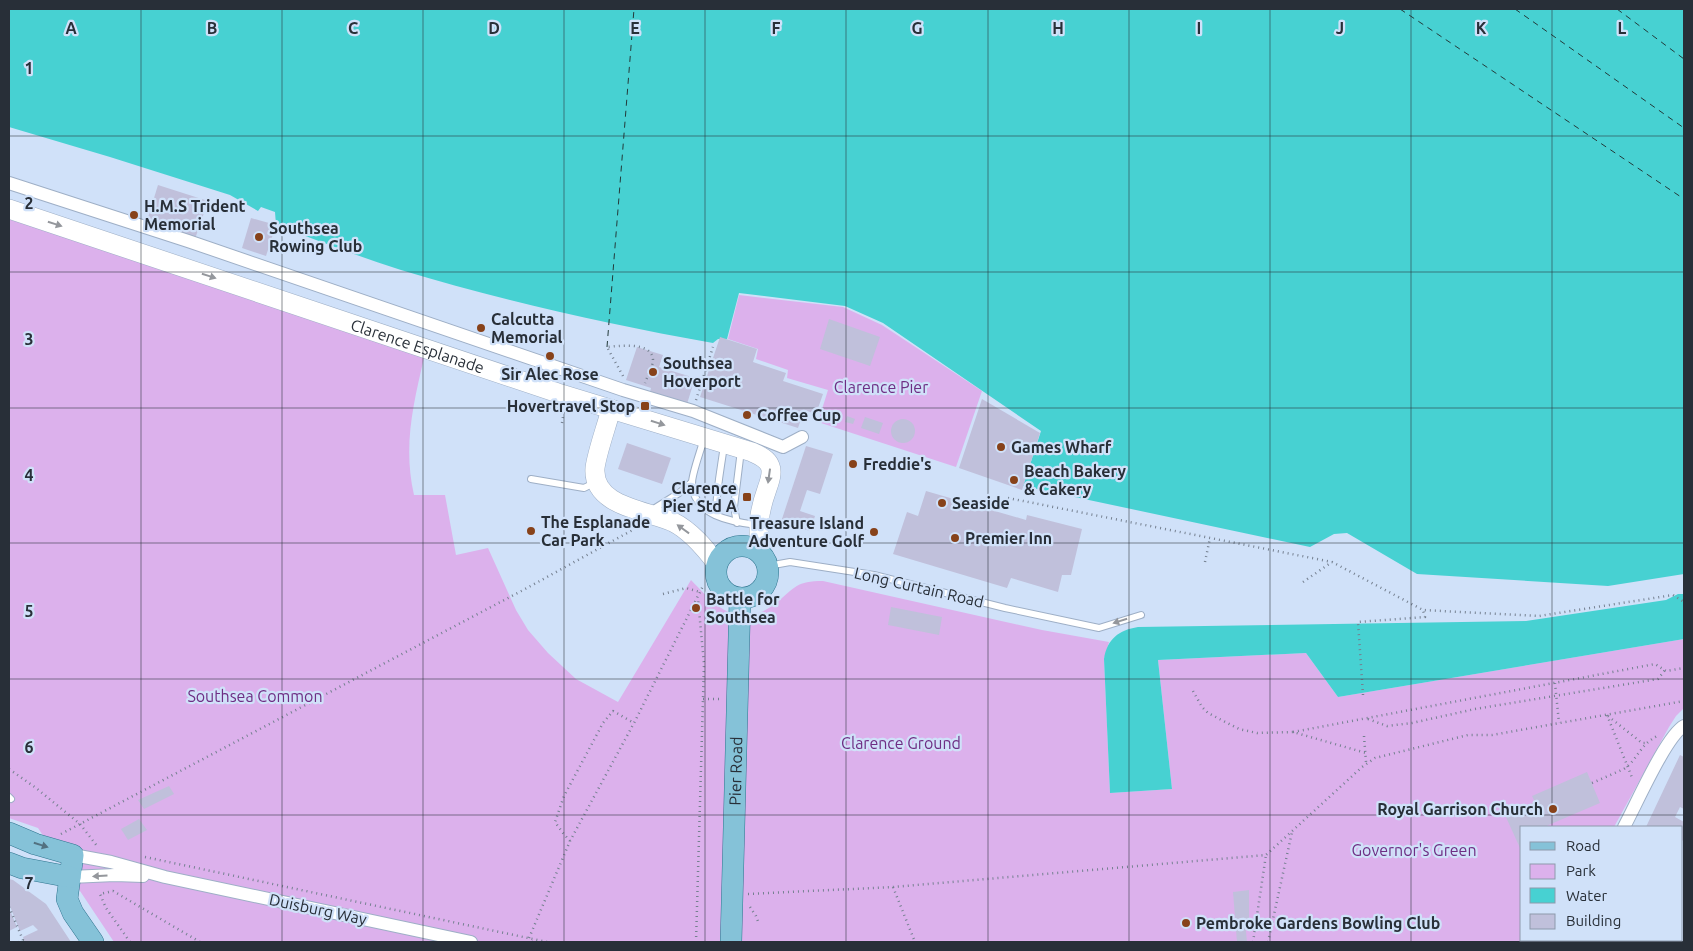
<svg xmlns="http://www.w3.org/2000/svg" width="1693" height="951" viewBox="0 0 1693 951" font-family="Ubuntu,sans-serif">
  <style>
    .green { fill: #dcb1ec }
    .water { fill: #47d1d2 }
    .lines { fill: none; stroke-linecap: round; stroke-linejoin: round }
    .ferry { stroke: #233a3a; stroke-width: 1; stroke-dasharray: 6 5; stroke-linecap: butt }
    .building { fill: #c0c0db }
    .lane-casing { stroke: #9eafc6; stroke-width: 8 }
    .street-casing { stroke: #9eafc6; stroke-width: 14 }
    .secondary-casing { stroke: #9eafc6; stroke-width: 20 }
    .primary-casing { stroke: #2f758f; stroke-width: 22 }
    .path { stroke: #758090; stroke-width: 2.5; stroke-dasharray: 1 4; stroke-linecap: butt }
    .lane { stroke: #fff; stroke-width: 6 }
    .street { stroke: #fff; stroke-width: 12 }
    .secondary { stroke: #fff; stroke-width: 19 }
    .primary { stroke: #85c2d8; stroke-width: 21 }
    .oneway { fill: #94979c }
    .oneway2 { fill: #527180 }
    .grid { fill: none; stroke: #282f38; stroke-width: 1; stroke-opacity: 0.55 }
    .poi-dot { fill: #87421a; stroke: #d0e1f9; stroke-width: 2 }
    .labels { text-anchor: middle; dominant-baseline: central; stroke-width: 4.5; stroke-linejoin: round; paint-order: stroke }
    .poi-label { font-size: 16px; font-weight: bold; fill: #282f38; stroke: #d0e1f9; text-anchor: start }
    .street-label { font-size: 16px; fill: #282f38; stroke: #d0e1f9 }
    .park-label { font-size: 16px; fill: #6e2e84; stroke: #d0e1f9 }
    .grid-label { font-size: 16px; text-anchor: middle; font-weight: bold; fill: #282f38; stroke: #d0e1f9; stroke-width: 4.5; stroke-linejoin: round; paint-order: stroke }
  </style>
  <rect width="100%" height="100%" fill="#d0e1f9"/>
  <!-- green -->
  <g class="green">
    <path d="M9,216L424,358C413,405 403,447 414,495H445L456,555L488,548L516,610L528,630L548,653L576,679L618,702L691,580C717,607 739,632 776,603C796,587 796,581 823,581L1042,630L1109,642L1104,659L1110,793L1172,789L1158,660L1306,653L1338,697L1684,639V708L1676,716L1669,727L1614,827H1522V940H1555L1554,942H114L38,828L9,818Z"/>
    <polygon points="739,295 843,307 882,325 982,391 956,467 818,422 828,390 787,378 788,370 756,359 758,349 728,339"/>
  </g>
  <!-- water -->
  <g class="water">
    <path d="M9,9H1684V574L1608,586L1417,574L1347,533L1334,534L1310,547L1023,486L1041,431L883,323L845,306L739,293L727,339H718L713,343C607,324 504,301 401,270C359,257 317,240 276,225L275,212L261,207L258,211L230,195L110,157L9,127Z"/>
    <path d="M1678,594H1684V639L1338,697L1306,653L1158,660L1172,789L1110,793L1104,659C1107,639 1119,630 1138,627L1526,621L1666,600Z"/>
  </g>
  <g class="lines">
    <!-- ferry -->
    <g class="ferry">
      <polyline points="1400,9 1684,199"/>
      <polyline points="1515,9 1684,128"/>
      <polyline points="1617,9 1684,59"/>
      <polyline points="607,347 634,9"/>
    </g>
  </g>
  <!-- building -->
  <g class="building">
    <polygon points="158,185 208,201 195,239 146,224"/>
    <polygon points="251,218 276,225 266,256 242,248"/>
    <polygon points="829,319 880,337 870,366 820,349"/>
    <polygon points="720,337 757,349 753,362 786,373 783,381 823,394 816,414 804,410 798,428 700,397"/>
    <polygon points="637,347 663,355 659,367 695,378 687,404 650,392 651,388 626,380"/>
    <polygon points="982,399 1040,433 1022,490 959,468"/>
    <polygon points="847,416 855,419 853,424 845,422"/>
    <polygon points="865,417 883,423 879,434 861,428"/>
    <circle cx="903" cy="431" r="12"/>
    <polygon points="627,443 671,458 662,484 618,469"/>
    <polygon points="806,446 833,454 820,494 807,490 800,511 815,516 810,531 781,522"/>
    <polygon points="926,491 1026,520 1027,515 1082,529 1071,575 1062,575 1058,592 1011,578 1007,588 893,554 907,512 918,516"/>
    <polygon points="891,607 942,617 939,635 888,625"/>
    <polygon points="1680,755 1684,757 1684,809 1680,807 1675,817 1684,822 1684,842 1682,840 1682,827 1646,827"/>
    <polygon points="1587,772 1600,803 1544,827 1522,827 1522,847 1520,848 1505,815 1535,802 1532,796"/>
    <polygon points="169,786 174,794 144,809 138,800"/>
    <polygon points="139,819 147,830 128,840 121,829"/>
    <polygon points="9,879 13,880 46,904 71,942 25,942 23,937 38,930 33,925 20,931 9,904"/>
    <polygon points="1249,890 1249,920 1245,921 1247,942 1237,942 1233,892"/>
    <polygon points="9,908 17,927 9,931"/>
    <polygon points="1583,940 1604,940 1602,942 1582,942"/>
  </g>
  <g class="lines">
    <!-- lane casing -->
    <g class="lane-casing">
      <g id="lane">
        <path d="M704,438C701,450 692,473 692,483C693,516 732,522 757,525"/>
        <polyline points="531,479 584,488 596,482"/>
        <polyline points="652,510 679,493 692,482"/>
        <path d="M716,515C716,491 721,468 724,445"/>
        <polyline points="737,523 734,507 741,450"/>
        <polyline points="768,566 790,562 874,575 1005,608 1099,628 1141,615"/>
        <polyline points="9,797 11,799"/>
      </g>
    </g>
    <!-- street casing -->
    <g class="street-casing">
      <g id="street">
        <polyline points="9,183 188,241 623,390 693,411 783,447 802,437"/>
        <path d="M1624,827C1636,805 1666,736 1684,726"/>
        <polyline points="73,855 111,862 165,877 471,942"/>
        <polyline points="70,877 115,875 143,876"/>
        <polyline points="1565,942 1567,940"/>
      </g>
    </g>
    <!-- secondary casing -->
    <g class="secondary-casing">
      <g id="secondary">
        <path id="s1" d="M9,209L558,393L752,452C758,455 767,458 770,466C773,473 769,483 767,489C758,514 758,526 760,552"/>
        <path d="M611,409C607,425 597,452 595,468C592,507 647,510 673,522C691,531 705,548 717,564"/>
      </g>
    </g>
    <!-- primary casing -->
    <g class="primary-casing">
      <g id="primary">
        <circle cx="742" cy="572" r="26"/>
        <polyline points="9,833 35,844 73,855 67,899 73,913 93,942"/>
        <polyline points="9,863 22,868 70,877"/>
        <path id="s2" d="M731,942L740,598"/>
      </g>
    </g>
    <!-- path -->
    <g class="path">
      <path d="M623,376L607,347C619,346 652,341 653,360C653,366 647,377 645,383"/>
      <polyline points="696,400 713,347"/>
      <polyline points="562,423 564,410"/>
      <polyline points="1008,498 1332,562 1423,610 1539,616 1673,595 1684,602"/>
      <polyline points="1205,562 1210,538"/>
      <polyline points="1303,582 1332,562"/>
      <polyline points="663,594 686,588 700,592"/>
      <polyline points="1555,683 1559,723"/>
      <polyline points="1193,691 1202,707 1208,713 1239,729 1257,733 1293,732 1366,753"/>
      <polyline points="1363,695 1358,622 1425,617 1423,610"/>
      <polyline points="703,699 722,699"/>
      <polyline points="1607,715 1633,780"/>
      <polyline points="1608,716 1642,743 1645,743"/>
      <polyline points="1368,719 1387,726 1412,723 1475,709 1658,679 1665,670"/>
      <polyline points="1293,732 1655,664 1666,671 1684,668"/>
      <polyline points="1364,736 1366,762"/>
      <polyline points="9,769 36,788 80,824 97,846"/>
      <path d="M1592,783L1624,769C1639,758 1639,745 1659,735"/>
      <polyline points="61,834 527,588 638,527"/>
      <polyline points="570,841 563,833 555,822 564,796 603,723 613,711 634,723"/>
      <polyline points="145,857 547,942"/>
      <polyline points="893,887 915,942"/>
      <polyline points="748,894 893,887 1266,855 1362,767 1375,758 1468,735 1492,735 1684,701"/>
      <polyline points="9,907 23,940 19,942"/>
      <polyline points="750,907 756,916 759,924"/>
      <polyline points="130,942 106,908 100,894 113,891 200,942"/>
      <polyline points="532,942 529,938 570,841 634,723 703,586"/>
      <polyline points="696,942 704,664 698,599"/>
      <polyline points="1253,942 1266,855"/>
      <polyline points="1268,942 1292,832"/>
    </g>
    <!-- lane -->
    <use href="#lane" class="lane"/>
    <!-- street -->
    <use href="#street" class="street"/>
    <!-- secondary -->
    <use href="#secondary" class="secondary"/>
    <!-- primary -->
    <use href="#primary" class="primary"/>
  </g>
  <!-- one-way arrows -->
  <defs><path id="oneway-solid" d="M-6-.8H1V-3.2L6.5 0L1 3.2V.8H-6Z" transform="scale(1.25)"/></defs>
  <g class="oneway">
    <use href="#oneway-solid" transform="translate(55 224) rotate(18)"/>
    <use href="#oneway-solid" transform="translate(209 276) rotate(18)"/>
    <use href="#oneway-solid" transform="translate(658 423) rotate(18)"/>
    <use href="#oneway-solid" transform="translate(769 476) rotate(98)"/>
    <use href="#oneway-solid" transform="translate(683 529) rotate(-144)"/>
    <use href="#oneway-solid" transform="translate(1120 621) rotate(162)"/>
    <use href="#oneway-solid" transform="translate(100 876) rotate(177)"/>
  </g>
  <use class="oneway2" href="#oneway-solid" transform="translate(41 845) rotate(17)"/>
  <!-- grid -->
  <path class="grid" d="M141,9V942M282,9V942M423,9V942M564,9V942M705,9V942M846,9V942M988,9V942M1129,9V942M1270,9V942M1411,9V942M1552,9V827M9,136H1684M9,272H1684M9,408H1684M9,543H1684M9,679H1684M9,815H1684M1552,940V942"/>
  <!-- markers -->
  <g class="poi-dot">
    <circle cx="134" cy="215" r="5"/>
    <circle cx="259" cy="237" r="5"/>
    <circle cx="481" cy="328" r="5"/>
    <circle cx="550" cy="356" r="5"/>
    <circle cx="653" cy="372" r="5"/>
    <rect x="640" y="401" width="10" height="10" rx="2.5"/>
    <circle cx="747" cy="415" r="5"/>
    <circle cx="1001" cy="447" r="5"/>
    <circle cx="853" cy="464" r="5"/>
    <circle cx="1014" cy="480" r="5"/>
    <rect x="742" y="492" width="10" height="10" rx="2.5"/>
    <circle cx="942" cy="503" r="5"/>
    <circle cx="531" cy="531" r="5"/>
    <circle cx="874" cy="532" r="5"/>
    <circle cx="955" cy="538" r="5"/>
    <circle cx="696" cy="608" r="5"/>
    <circle cx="1553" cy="809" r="5"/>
    <circle cx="1186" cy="923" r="5"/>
  </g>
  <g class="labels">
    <!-- poi labels -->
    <g class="poi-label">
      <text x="144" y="206">H.M.S Trident<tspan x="144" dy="18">Memorial</tspan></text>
      <text x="269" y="228">Southsea<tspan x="269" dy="18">Rowing Club</tspan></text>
      <text x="491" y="319">Calcutta<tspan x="491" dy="18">Memorial</tspan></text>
      <text x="663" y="363">Southsea<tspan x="663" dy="18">Hoverport</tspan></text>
      <text x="550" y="374" text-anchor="middle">Sir Alec Rose</text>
      <text x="635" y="406" text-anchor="end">Hovertravel Stop</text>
      <text x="757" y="415">Coffee Cup</text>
      <text x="1011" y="447">Games Wharf</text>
      <text x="863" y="464">Freddie's</text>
      <text x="1024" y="471">Beach Bakery<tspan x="1024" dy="18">&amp; Cakery</tspan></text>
      <text x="737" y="488" text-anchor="end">Clarence<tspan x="737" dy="18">Pier Std A</tspan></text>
      <text x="952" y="503">Seaside</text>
      <text x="541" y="522">The Esplanade<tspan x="541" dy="18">Car Park</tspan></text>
      <text x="864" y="523" text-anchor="end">Treasure Island<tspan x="864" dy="18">Adventure Golf</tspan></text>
      <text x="965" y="538">Premier Inn</text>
      <text x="706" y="599">Battle for<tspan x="706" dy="18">Southsea</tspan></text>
      <text x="1543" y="809" text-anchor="end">Royal Garrison Church</text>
      <text x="1196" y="923">Pembroke Gardens Bowling Club</text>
    </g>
    <!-- street labels -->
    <g class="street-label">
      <text stroke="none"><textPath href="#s1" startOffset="431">Clarence Esplanade</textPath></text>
      <text transform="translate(919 587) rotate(13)">Long Curtain Road</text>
      <text stroke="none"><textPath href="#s2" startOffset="171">Pier Road</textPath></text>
      <text transform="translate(318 909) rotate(12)">Duisburg Way</text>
    </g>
    <!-- park labels -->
    <g class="park-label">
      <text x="881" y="387">Clarence Pier</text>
      <text x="255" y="696">Southsea Common</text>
      <text x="901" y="743">Clarence Ground</text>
      <text x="1414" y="850">Governor's Green</text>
    </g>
  </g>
  <g class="grid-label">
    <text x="71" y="34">A</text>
    <text x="212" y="34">B</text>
    <text x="353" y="34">C</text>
    <text x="494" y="34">D</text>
    <text x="635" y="34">E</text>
    <text x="776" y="34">F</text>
    <text x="917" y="34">G</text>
    <text x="1058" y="34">H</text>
    <text x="1199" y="34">I</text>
    <text x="1340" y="34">J</text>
    <text x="1481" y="34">K</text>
    <text x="1622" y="34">L</text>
    <text x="29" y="74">1</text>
    <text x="29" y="209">2</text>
    <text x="29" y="345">3</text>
    <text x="29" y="481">4</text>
    <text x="29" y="617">5</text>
    <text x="29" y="753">6</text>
    <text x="29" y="889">7</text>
  </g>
  <!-- border -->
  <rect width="1693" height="951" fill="none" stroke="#282f38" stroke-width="20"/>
  <!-- legend -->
  <rect x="1520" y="826" width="162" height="115" fill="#d0e1f9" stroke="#8d9aac"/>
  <rect x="1530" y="842" width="25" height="8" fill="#85c2d8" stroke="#8d9aac"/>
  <text x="1566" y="851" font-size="15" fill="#282f38">Road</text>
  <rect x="1530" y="864" width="25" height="15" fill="#dcb1ec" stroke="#8d9aac"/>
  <text x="1566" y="876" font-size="15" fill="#282f38">Park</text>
  <rect x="1530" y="888" width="25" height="15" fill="#47d1d2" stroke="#8d9aac"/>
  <text x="1566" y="901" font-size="15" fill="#282f38">Water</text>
  <rect x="1530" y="914" width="25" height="15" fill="#c0c0db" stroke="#8d9aac"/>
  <text x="1566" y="926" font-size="15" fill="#282f38">Building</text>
</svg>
